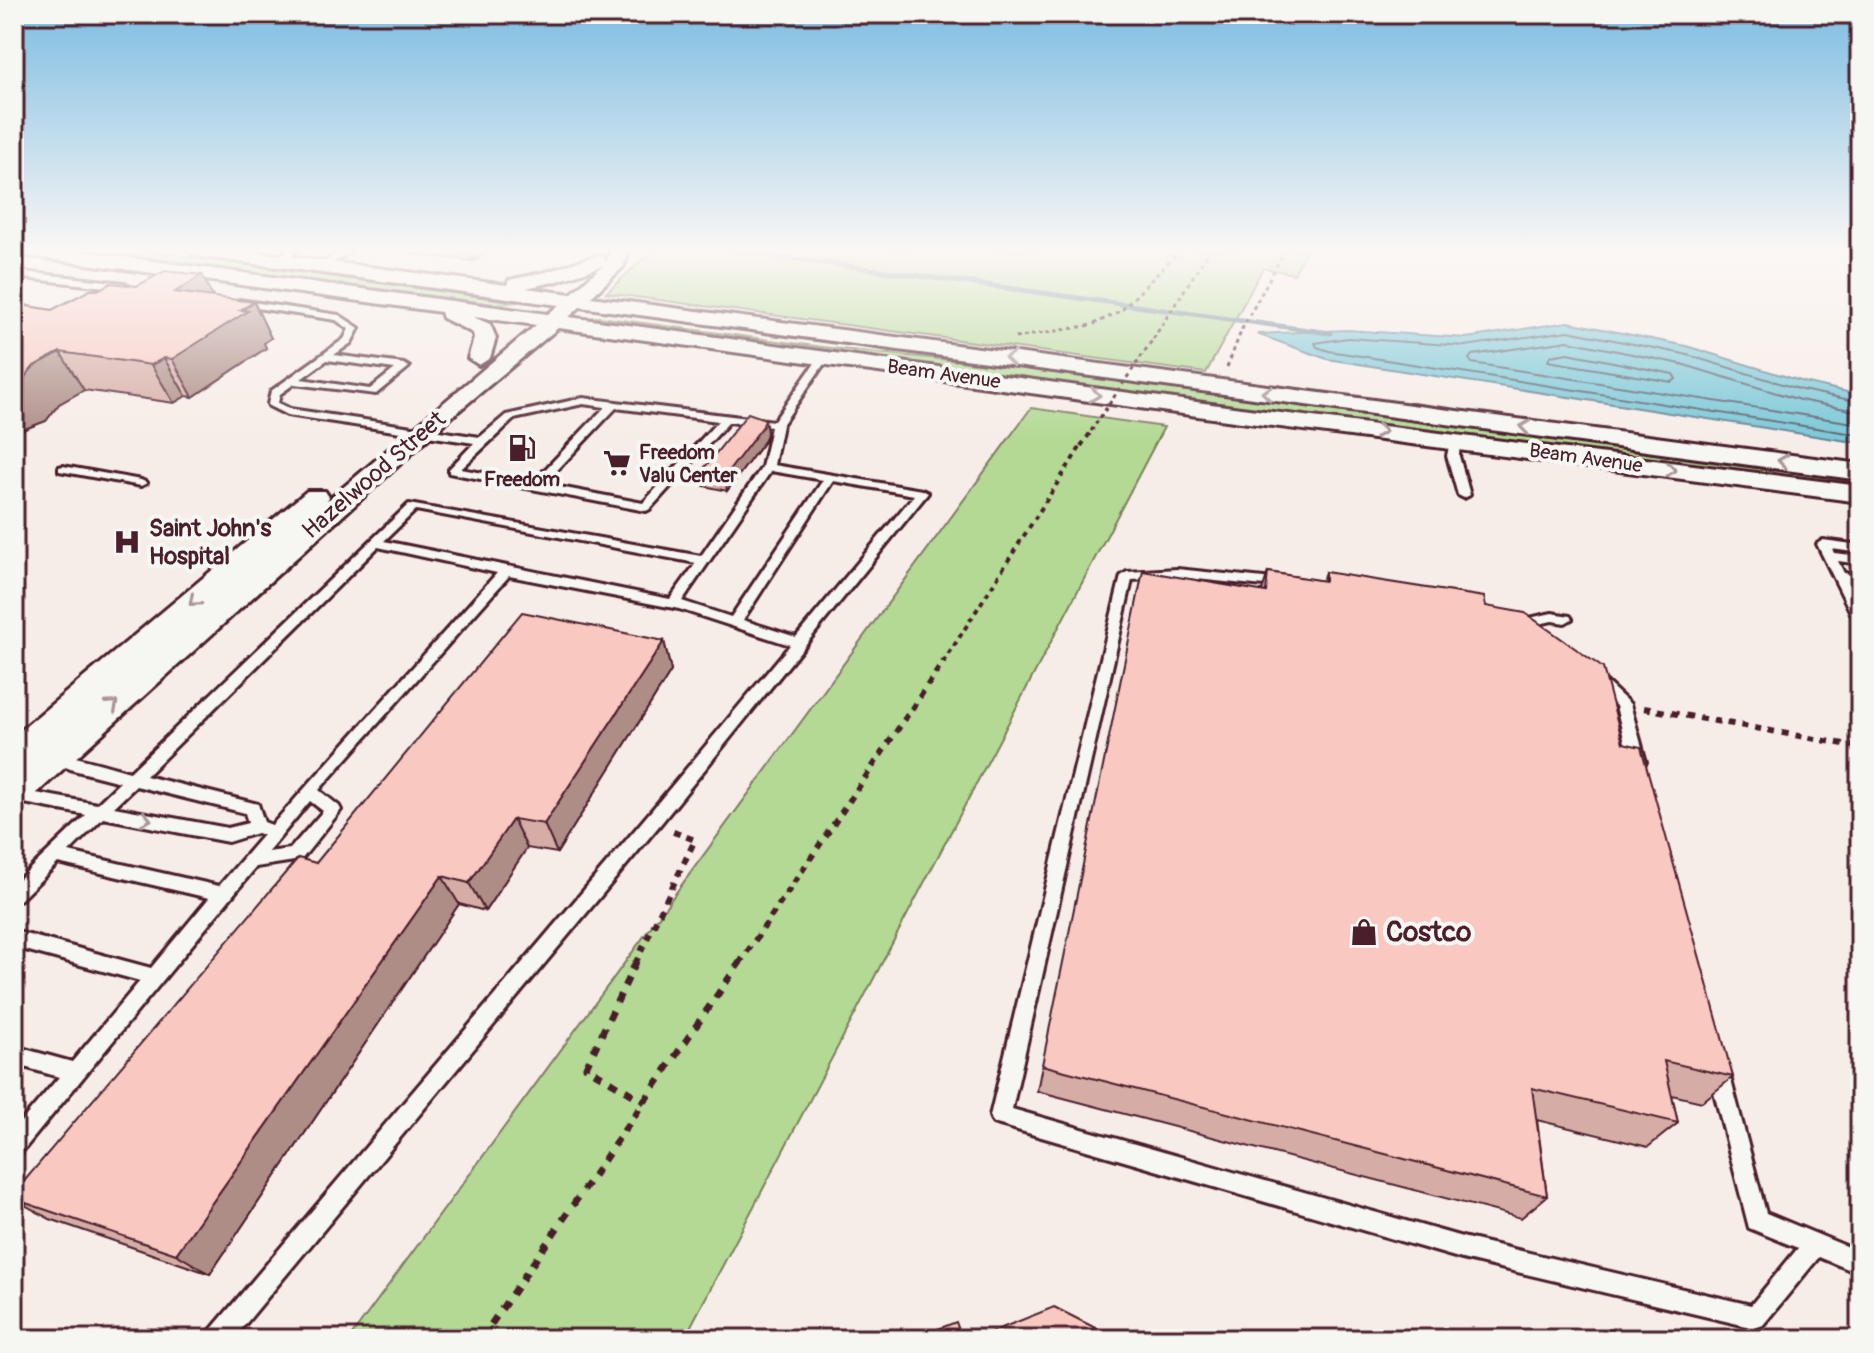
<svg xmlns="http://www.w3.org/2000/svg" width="1874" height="1353" viewBox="0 0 1874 1353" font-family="Pangolin,sans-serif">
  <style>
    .green { fill: #b3d995; stroke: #7e7c60; stroke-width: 2 }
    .water { fill: #7ac8d8; stroke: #678493; stroke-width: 2 }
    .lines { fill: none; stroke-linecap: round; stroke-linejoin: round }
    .shore { stroke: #5d6370; stroke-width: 2 }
    .stream { stroke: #678493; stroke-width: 5 }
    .service-casing { stroke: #4a1f2b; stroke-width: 6 }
    .tertiary-casing { stroke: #4a1f2b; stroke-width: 6 }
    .path-far3 { stroke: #4a1f2b; stroke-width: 3; stroke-dasharray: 4 4; stroke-linecap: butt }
    .path-far2 { stroke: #4a1f2b; stroke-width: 4; stroke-dasharray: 5 5; stroke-linecap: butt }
    .path-far1 { stroke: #4a1f2b; stroke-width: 6; stroke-dasharray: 7 7; stroke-linecap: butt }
    .path { stroke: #4a1f2b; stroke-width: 7; stroke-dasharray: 9 9; stroke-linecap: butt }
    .service { fill: #f6f6f2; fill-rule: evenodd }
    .tertiary { fill: #f6f6f2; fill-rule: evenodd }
    .path-bridge-far1 { stroke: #4a1f2b; stroke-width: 3; stroke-dasharray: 4 4; stroke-linecap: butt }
    .path-bridge { stroke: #4a1f2b; stroke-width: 4; stroke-dasharray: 5 5; stroke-linecap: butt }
    .wall { fill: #d6ada6; stroke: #4a1f2b; stroke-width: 2 }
    .shaded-wall { fill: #ae8d87; stroke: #4a1f2b; stroke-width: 2 }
    .building { fill: #f9c9c1; stroke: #4a1f2b; stroke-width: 2 }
    .oneway { stroke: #a99598 }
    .labels { text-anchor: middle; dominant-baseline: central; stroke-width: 8; stroke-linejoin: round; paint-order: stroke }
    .far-street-label { font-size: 20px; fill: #4a1f2b; stroke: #f6f6f2 }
    .far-poi-label { font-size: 20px; font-weight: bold; fill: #4a1f2b; stroke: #f6f6f2; text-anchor: start }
    .street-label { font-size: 24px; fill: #4a1f2b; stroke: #f6f6f2 }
    .poi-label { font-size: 24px; font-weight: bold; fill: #4a1f2b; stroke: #f6f6f2; text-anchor: start }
    .near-poi-label { font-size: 28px; font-weight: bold; fill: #4a1f2b; stroke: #f6f6f2; text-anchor: start }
  </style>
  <rect width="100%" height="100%" fill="#f7ede8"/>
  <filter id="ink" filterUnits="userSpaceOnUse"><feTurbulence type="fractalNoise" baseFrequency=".0125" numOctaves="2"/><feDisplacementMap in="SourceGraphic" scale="16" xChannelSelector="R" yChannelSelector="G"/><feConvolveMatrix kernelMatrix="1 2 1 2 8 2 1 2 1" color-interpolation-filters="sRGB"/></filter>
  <g filter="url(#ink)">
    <!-- green -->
    <g class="green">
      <polygon points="69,250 141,250 518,302 495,304"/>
      <polygon points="653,250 1306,250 1294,274 1263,268 1206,373 606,293"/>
      <polygon points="599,317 830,348 988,364 1860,481 1860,488 1409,427 1276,414 579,318"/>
      <polygon points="1031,408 1164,427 684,1339 349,1339"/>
    </g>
    <!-- water -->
    <polygon class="water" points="1568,322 1686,346 1804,382 1860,395 1860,443 1327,359 1257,334 1347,330 1466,338"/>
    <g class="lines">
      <!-- shore -->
      <g class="shore">
        <polygon points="1568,353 1673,374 1676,379 1672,382 1548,361 1550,356"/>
        <polyline points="1860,402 1802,390 1684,354 1568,331 1465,346 1348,338 1315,343 1317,347 1329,351 1860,435"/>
        <polyline points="1860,412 1800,400 1681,364 1568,341 1472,355 1469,359 1472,363 1860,424"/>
      </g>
      <!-- stream -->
      <polyline class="stream" points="733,250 1330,333"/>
      <!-- service casing -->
      <g class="service-casing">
        <g id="service">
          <polygon points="289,250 299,250 280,263 274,263 274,259"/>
          <polygon points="342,250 352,250 325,269 319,269 319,265"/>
          <polygon points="14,271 124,283 128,286 124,289 14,277"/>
          <path d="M239,300L339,315L359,328L351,343L334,355L404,364L409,367L376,394L294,384L280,394L278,403L290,409L480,437L506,415L583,398L774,421L820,356H826L828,358L782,425L774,465L922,490L928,493L663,821L233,1339H207L210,1331L651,811L790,645L679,609L509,576L319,790L339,806L341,810L301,860L256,867L21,1153L14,1156V1130L59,1077L14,1064V1046L72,1062L140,981L14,947V931L151,968L209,898L58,863L20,900L14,902V884L86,815L14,801V789L97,804L120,782L73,770L50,761L47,757L50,753C59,751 115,768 130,772L409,504L701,556L762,467L771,427L729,422L650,509L646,511L449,473V469L474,443L287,415L269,406L268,404L271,391L344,339L349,329L336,320L236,305L235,303ZM327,360L395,369L370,389L301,379ZM583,404L605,407L533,482L461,469L514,419ZM616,408L718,421L643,503L544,484ZM771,471L823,480L731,617L682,601ZM833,481L914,495L796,637L743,620ZM416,510L696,563L670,599L384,541ZM378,547L497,573L272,825L264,822L258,804L146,776ZM136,786L245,813L248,823L228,828L114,807ZM310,801L323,811L290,849L268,852ZM103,818L228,842L257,833L263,835L219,886L69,852Z"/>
          <polygon points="1455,438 1460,441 1459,456 1470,495 1464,498 1458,495 1447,456 1450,441"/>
          <polygon points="63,466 141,480 147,483 141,486 59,471 59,467"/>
          <polygon points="1823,540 1860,545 1860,553 1832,549 1834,553 1860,556 1860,564 1838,561 1844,573 1860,575 1860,583 1849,581 1854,590 1860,591 1860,599 1858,599 1860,621 1853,617 1817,544"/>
          <polygon points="1177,569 1284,580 1290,584 1284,588 1177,577 1132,580 1012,1109 1462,1237 1751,1305 1798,1248 1749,1228 1708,1069 1711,1062 1718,1060 1725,1062 1728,1069 1766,1213 1860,1252 1860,1274 1819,1257 1763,1325 1755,1328 1462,1259 993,1123 990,1116 1121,576 1127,572"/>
          <polygon points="1552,613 1570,616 1572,619 1565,623 1552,621 1521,628 1514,624 1516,621"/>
          <polygon points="1596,676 1601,677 1630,704 1646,762 1643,766 1633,766 1630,762 1616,706 1589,681"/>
        </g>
      </g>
      <!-- tertiary casing -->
      <g class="tertiary-casing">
        <path id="tertiary" d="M19,250H72L548,314L559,305L196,256L187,250H241L507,285L509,280L546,272L597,255L604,257L606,262L611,250H630L623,267L591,297L1853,463L1860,465V477L1853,479L580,307L569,317L1241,408L1860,486V502L1241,422L558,328L455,414L27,802L14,806V771L20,766L14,768V736L307,491H325L329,497L327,501L536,325L473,317L490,324L496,338L490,358L479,365L468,358L474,338L473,333L443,318L441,312L28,256ZM602,266L571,294L526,288L558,281Z"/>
      </g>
      <!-- path-far3 -->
      <g class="path-far3">
        <polyline points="1015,338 1092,325 1121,311 1180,250"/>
        <polyline points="1153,339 1210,250"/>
        <polyline points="1227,367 1242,329 1285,250"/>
      </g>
      <!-- path-far2 -->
      <polyline class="path-far2" points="943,663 1081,446"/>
      <!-- path-far1 -->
      <g class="path-far1">
        <polyline points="1644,708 1860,747"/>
        <polyline points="635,964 695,840 671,831"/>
        <polyline points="739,964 944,661"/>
      </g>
      <!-- path -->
      <g class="path">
        <polyline points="636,962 586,1067 645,1102"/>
        <polyline points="481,1339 740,962"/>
      </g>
      <!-- service -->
      <use href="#service" class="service"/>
      <!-- tertiary -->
      <use href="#tertiary" class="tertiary"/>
      <!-- path-bridge-far1 -->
      <polyline class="path-bridge-far1" points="1091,431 1153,339"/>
      <!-- path-bridge -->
      <polyline class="path-bridge" points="1081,446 1093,429"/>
    </g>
    <!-- wall -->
    <g class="wall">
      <polygon points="411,250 489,250 474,261 412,254"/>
      <polygon points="14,286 26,304 23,305 52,310 213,296 271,338 264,343 266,348 193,397 186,396 174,403 84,390 59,404 46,421 14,433"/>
      <polygon points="767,433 765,440 727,491 704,486 701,472"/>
      <polygon points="1268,572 1322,581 1325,572 1486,606 1623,743 1733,1077 1702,1102 1672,1095 1678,1123 1648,1147 1537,1120 1547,1196 1521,1218 1037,1091 1042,1065 1262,591"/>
      <polygon points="664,641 671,671 557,853 527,848 485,911 459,904 210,1274 50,1219 14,1199 14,1193 316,863"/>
    </g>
    <!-- shaded-wall -->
    <g class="shaded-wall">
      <polygon points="471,250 489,250 474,261"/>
      <polygon points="202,275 220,311 175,292"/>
      <polygon points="14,286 26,304 14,310"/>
      <polygon points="254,302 271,338 264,343 266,348 193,397 172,359"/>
      <polygon points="60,352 84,390 59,404 46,421 14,433 14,385 34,366"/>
      <polygon points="164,358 186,396 174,403 151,365"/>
      <polygon points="765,419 767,433 765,440 727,491 725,476"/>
      <polygon points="664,641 671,671 557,853 544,824"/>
      <polygon points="513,819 527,848 485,911 469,883"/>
      <polygon points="442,876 459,904 210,1274 176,1254"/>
    </g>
    <!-- building -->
    <g class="building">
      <polygon points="165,271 202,275 175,292 254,302 240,310 248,311 172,359 164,358 151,365 60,352 34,366 20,383 14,385 14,304 52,310 90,290 98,290 111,283 137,286"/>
      <polygon points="748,413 765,419 763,426 725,476 701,472"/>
      <polygon points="1143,571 1266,592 1268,572 1325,581 1325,572 1484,597 1486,606 1525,613 1603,668 1623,743 1641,747 1733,1077 1664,1061 1678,1123 1532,1088 1547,1196 1042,1065"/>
      <polygon points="522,612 664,641 544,824 513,819 469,883 442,876 176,1254 14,1199 14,1193 298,858 316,863"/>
      <polygon points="1054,1307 1117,1339 974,1339"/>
      <polygon points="956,1322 962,1339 912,1339"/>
    </g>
    <!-- one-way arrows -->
    <defs><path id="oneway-chevron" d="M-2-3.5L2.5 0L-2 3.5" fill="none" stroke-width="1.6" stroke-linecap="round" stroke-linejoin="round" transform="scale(2)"/></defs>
    <g class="oneway">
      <use href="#oneway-chevron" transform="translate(1010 358) rotate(-172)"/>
      <use href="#oneway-chevron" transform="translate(1267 393) rotate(-172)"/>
      <use href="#oneway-chevron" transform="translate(1095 395) rotate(8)"/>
      <use href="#oneway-chevron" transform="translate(1525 427) rotate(-172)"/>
      <use href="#oneway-chevron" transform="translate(1381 431) rotate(7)"/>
      <use href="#oneway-chevron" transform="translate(1783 461) rotate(-172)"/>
      <use href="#oneway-chevron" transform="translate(1671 470) rotate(8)"/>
      <use href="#oneway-chevron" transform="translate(194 601) rotate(139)"/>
      <use href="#oneway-chevron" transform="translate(113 705) rotate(-41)"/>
      <use href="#oneway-chevron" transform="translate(146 819) rotate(11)"/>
    </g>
  </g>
  <!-- sky -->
  <linearGradient id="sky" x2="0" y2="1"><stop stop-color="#7cbce2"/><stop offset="0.57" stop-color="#fbf7f5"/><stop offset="1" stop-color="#fbf7f5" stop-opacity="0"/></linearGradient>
  <rect width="1874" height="440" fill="url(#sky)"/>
  <!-- icons -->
  <defs>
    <g id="fuel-bare" transform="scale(2.16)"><path d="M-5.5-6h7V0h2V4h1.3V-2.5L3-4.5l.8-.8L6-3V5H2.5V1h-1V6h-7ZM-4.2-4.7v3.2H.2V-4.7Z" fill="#4a1f2b" stroke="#f6f6f2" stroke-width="2.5" paint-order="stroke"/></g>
    <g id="supermarket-bare" transform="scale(2.16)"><path d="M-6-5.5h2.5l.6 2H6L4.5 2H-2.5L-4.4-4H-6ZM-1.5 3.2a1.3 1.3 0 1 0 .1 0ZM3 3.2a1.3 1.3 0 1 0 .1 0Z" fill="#4a1f2b" stroke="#f6f6f2" stroke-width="2.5" paint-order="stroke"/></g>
    <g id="hospital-bare" transform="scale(2.16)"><path d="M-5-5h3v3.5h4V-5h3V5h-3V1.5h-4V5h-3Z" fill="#4a1f2b" stroke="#f6f6f2" stroke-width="2.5" paint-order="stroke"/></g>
    <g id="shop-bare" transform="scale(2.16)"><path d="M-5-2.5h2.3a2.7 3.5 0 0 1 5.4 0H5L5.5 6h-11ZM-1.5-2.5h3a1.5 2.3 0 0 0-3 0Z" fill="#4a1f2b" stroke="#f6f6f2" stroke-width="2.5" paint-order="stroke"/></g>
  </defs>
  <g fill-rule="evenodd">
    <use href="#fuel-bare" x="522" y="448"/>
    <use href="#supermarket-bare" x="617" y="463"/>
    <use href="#hospital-bare" x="127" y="542"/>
    <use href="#shop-bare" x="1364" y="932"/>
  </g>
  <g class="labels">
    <!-- far-street labels -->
    <g class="far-street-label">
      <text transform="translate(944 374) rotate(8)">Beam Avenue</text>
      <text transform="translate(1586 458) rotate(8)">Beam Avenue</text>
    </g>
    <!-- far-poi labels -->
    <g class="far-poi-label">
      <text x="639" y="452">Freedom<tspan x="639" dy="23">Valu Center</tspan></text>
      <text x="522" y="479" text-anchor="middle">Freedom</text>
    </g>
    <!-- street labels -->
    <g class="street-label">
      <text transform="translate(374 475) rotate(-41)">Hazelwood Street</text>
    </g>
    <!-- poi labels -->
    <g class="poi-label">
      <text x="149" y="528">Saint John's<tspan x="149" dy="28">Hospital</tspan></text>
    </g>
    <!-- near-poi labels -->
    <g class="near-poi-label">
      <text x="1386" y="932">Costco</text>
    </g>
  </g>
  <!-- margin -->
  <rect width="1874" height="1353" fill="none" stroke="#f6f6f2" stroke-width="48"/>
  <rect x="24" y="24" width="1826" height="1305" fill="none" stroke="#4a1f2b" stroke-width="3" filter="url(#ink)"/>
</svg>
